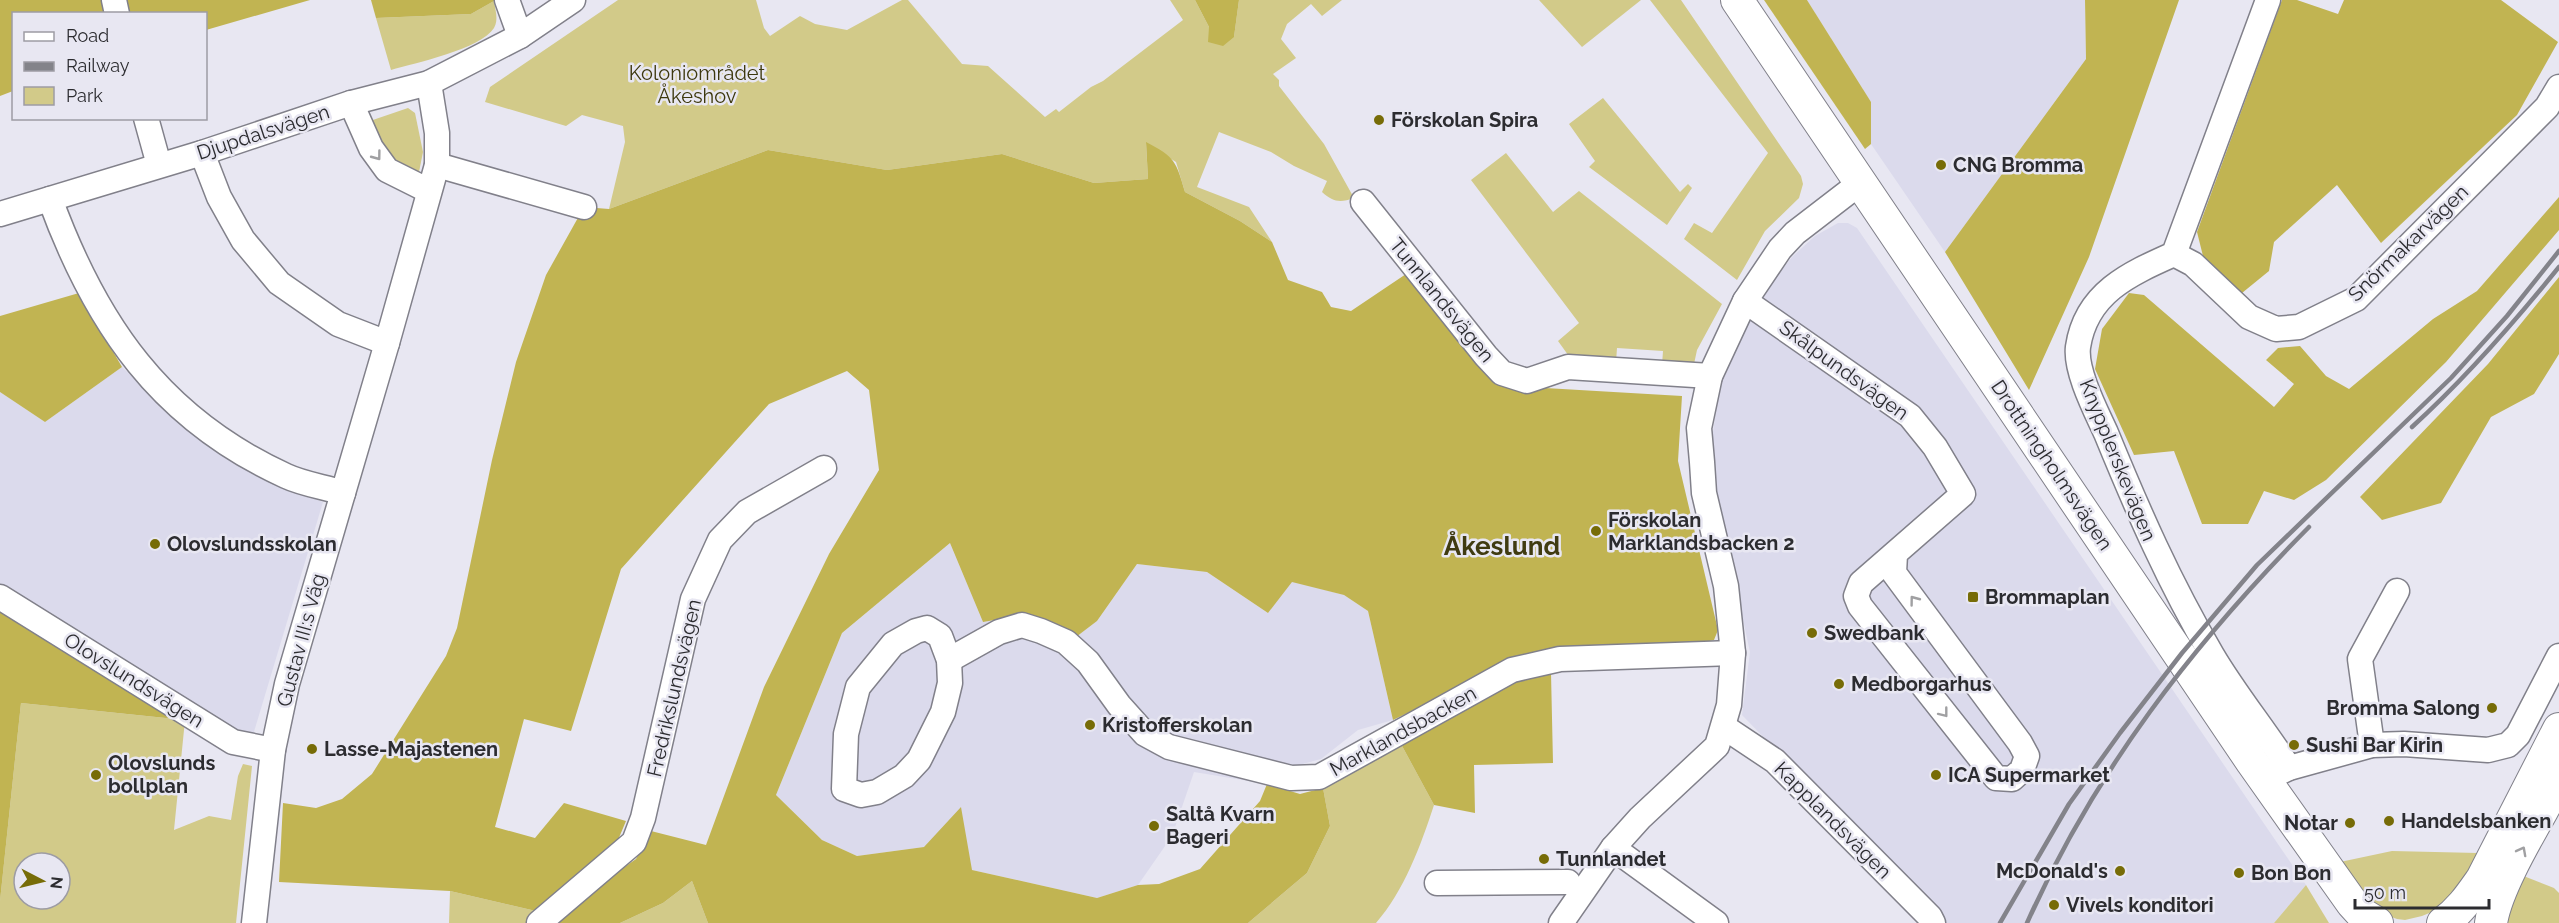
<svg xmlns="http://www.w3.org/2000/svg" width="2559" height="923" viewBox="0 0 2559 923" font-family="Raleway,sans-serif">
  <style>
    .built { fill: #dbdaec }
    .green { fill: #d2ca89; fill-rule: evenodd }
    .forest { fill: #c1b452 }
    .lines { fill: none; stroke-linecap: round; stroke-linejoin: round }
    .minor-casing { stroke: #81808a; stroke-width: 27 }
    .major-casing { stroke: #81808a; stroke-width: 34 }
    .minor { stroke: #fff; stroke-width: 24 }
    .major { stroke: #fff; stroke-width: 32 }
    .rail { stroke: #83838a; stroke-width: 4.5 }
    .oneway { stroke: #a0a0a2 }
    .poi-dot { fill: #776c07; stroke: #e8e7f2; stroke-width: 2 }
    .labels { text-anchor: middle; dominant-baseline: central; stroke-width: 5; stroke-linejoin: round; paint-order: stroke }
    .park-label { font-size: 20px; fill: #3d380d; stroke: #e8e7f2 }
    .poi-label { font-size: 20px; font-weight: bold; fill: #2c2c30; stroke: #e8e7f2; text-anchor: start }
    .street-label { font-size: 20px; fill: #2c2c30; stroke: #e8e7f2 }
    .district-label { font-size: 26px; font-weight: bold; fill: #403b11; stroke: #e8e7f2 }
  </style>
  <rect width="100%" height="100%" fill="#e8e7f2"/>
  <!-- built -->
  <g class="built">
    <polygon points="1807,0 2085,0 2086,59 1945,252 1871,144 1871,102"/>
    <polygon points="1838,223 1848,223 1857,228 2306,885 2274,923 1945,923 1742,715 1750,652 1709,462 1720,380 1748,312 1792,257 1815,236"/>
    <polygon points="122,367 188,430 286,489 323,502 253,735 234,731 0,585 0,392 45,422"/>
    <polygon points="950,543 983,622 1018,616 1048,620 1076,637 1097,621 1137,564 1207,572 1268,613 1292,581 1344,595 1368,611 1393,720 1358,730 1321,759 1295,766 1267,784 1194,772 1172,836 1138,885 1097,898 972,870 924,847 857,856 822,840 776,795 842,633"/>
  </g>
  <!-- green -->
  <g class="green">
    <path d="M618,0H756L764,28L770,36L800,16L815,24L847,30L902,0H908L962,64L988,66L1045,117L1056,109L1059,112L1091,87L1103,81L1183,20L1170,0H1195L1209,27L1234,37L1239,0H1342L1322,16L1311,4L1287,24L1281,39L1296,58L1273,74L1279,80V86L1324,144L1354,198C1340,203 1333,202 1322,192L1327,181L1294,166L1271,152L1219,132L1197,187L1249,207L1272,242L1240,221L1185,192L1176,162L1146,143L1148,179L1094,183L1002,154L887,170L768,150L609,209L625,142L623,126L582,115L566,126L485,102L490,87Z"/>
    <polygon points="1539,0 1641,0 1582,47"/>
    <polygon points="1650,0 1681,0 1801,176 1803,184 1799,198 1765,231 1737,280 1684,239 1694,223 1712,233 1768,153"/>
    <path d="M494,1C495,9 499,20 494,28C481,49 415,63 391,70L376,18L471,14Z"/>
    <polygon points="1603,98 1680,192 1688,184 1692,188 1667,225 1589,167 1595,161 1569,124"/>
    <polygon points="408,108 415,113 423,152 419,172 407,175 392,164 367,122"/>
    <polygon points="1506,153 1553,212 1579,191 1722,304 1697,350 1694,364 1662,365 1663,351 1617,348 1616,362 1571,359 1558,341 1579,323 1471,180"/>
    <path d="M21,703L185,720L174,830L209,816L231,820L238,776L243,764L252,766L236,923H0V901ZM24,863H60V899H24Z"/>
    <path d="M1401,744L1434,805C1421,845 1404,891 1376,923H1248L1307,873L1330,826L1323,788Z"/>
    <polygon points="2392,851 2478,853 2472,873 2439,909 2422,916 2405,920 2397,919 2372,910 2340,862"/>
    <polygon points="2521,875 2554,888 2559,893 2559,923 2503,923"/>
    <polygon points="692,881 708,923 620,923 663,903"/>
    <polygon points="2306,885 2329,923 2274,923"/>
    <polygon points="450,891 536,911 527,923 449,923"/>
  </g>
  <!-- forest -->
  <g class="forest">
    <polygon points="0,0 106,0 109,13 14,14 13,91 0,96"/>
    <polygon points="125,0 310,0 206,30 206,14 127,13"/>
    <polygon points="371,0 494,0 494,1 471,14 376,18"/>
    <polygon points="1195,0 1239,0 1234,37 1223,46 1208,42 1209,27"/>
    <polygon points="1764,0 1807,0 1871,102 1871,144 1865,149"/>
    <polygon points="2085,0 2179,0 2089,257 2029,390 1945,252 2086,59"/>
    <polygon points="2282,0 2297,0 2338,14 2344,0 2501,0 2558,42 2517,115 2381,243 2337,185 2274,242 2269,271 2242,293 2203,256 2197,232"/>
    <path d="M1146,142C1175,157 1176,161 1185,192L1240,221L1272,242L1288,280L1322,292L1331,307L1351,311L1409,272L1528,387L1682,396L1678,461L1718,630L1714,640L1700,643L1509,664L1393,720L1368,611L1344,595L1292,582L1268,613L1207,572L1137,564L1097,621L1076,637L1048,620L1018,616L983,622L950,543L842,633L776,795L822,840L857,856L924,847L961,807L972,870L1097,898L1138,885L1159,884L1200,869L1260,801L1267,784L1300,794L1323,788L1330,826L1307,873L1248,923H708L692,881L663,903L620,923H557L583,896L636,859L651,831L706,845L764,687L829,554L879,470L869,390L847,371L769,404L621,569L571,731L524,719L495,827L535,838L564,803L626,821L618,840L536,911L450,891L279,882L283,803L316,808L342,799L372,774L446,656L457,628L492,460L516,362L546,275L584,207L609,209L768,150L887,170L1002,154L1094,183L1148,179Z"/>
    <polygon points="2559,197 2559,230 2446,362 2326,480 2294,500 2264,491 2248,524 2202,524 2174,451 2134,455 2095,369 2102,329 2129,293 2144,295 2274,407 2294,384 2266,360 2278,348 2300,346 2326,376 2349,389 2433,319 2477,291"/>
    <polygon points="2559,277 2559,354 2534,394 2491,417 2441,503 2382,520 2360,497 2488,364"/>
    <polygon points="79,293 122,367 45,422 0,392 0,316"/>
    <polygon points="0,609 185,720 21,703 0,901"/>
    <polygon points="1551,673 1553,763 1474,765 1475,813 1434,805 1401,744 1515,681"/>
  </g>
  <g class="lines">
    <!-- minor casing -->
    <g class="minor-casing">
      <g id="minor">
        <polyline points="114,0 117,14"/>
        <polyline points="507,0 520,36"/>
        <path d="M2268,0L2174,254C2129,274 2086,293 2078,347C2075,371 2096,411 2106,433C2138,511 2169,582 2212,655C2235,694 2264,729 2289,768"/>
        <polyline points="351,103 371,148 387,170 429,191"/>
        <polyline points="146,118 159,165"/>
        <polyline points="202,153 219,197 243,240 279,283 338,324 387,343"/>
        <polyline points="437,165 584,207"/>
        <path d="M50,199C96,325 161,419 286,476C303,484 325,487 343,493"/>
        <polyline points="1363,202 1486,356 1502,373 1527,381 1568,367 1710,376"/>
        <polyline points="0,214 202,153 351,103 429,83 520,36 573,0"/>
        <polyline points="2174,254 2193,264 2249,317 2276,329 2299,327 2356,299 2547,107 2559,87"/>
        <polyline points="1745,301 1910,416 1935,447 1963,494 1861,583 1856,596 1860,606 1996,778 2012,779 2022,770 2027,756 2020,743 1894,573 1895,554"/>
        <polyline points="0,597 233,742 273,750"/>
        <polygon points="927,628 940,636 949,660 950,683 943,712 919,760 904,776 877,792 861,795 844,789 846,734 858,687 893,644 916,631"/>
        <polyline points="949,660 999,632 1022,625 1041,631 1066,642 1088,662 1119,705 1145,734 1169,747 1291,778 1319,777 1512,670 1560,659 1733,653"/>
        <polyline points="1724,727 1775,761 1930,917 1933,923"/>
        <polyline points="2372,745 2360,659 2397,591"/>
        <polyline points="2274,775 2289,768 2372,745 2404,744 2488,750 2508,745 2518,735 2559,656"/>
        <polyline points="1613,848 1716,923"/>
        <polyline points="1437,883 1568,882"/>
        <polyline points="254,923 273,750 287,684 387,343 437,165 437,133 429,83"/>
        <polyline points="539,923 634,842 643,818 693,599 720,540 747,512 824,468"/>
        <polyline points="1561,923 1613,848 1640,818 1717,746 1729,705 1733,653 1726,586 1704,493 1702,462 1699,428 1710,376 1745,301 1780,249 1795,233 1860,183"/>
      </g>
    </g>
    <!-- major casing -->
    <g class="major-casing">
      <g id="major">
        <polyline points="1737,0 2252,762 2352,903 2362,914 2377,923"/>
        <path d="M2443,923C2460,911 2470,896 2482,879L2559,729"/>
        <path d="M2491,923C2497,883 2539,818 2559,780"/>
      </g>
    </g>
    <!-- minor -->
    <use href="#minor" class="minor"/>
    <!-- major -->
    <use href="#major" class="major"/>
    <!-- rail -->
    <g class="rail">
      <path d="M2412,427C2466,378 2513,324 2559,267"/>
      <polyline points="2000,923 2069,804 2120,733 2182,653 2257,565 2451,378 2507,316 2559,251"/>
      <path d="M2027,923C2095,771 2192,645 2309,527"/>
    </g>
  </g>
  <!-- one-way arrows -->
  <defs><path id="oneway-chevron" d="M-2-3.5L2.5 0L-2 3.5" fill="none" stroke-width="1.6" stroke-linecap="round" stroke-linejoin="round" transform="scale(1.5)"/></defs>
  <g class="oneway">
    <use href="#oneway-chevron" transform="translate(377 156) rotate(53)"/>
    <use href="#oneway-chevron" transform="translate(1914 600) rotate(-127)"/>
    <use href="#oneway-chevron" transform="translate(1944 713) rotate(52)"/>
    <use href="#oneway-chevron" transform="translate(2522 851) rotate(-62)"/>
  </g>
  <!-- markers -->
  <g class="poi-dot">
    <circle cx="1379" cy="120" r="6"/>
    <circle cx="1941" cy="165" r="6"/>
    <circle cx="1596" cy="531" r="6"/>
    <circle cx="155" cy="544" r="6"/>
    <rect x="1967" y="591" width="12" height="12" rx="3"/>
    <circle cx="1812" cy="633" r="6"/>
    <circle cx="1839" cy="684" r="6"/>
    <circle cx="2492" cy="708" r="6"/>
    <circle cx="1090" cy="725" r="6"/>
    <circle cx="2294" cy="745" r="6"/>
    <circle cx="312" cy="749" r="6"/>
    <circle cx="96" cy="775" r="6"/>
    <circle cx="1936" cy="775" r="6"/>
    <circle cx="2389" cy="821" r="6"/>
    <circle cx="2350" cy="823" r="6"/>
    <circle cx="1154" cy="826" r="6"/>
    <circle cx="1544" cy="859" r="6"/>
    <circle cx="2120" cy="871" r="6"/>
    <circle cx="2239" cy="873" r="6"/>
    <circle cx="2054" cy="905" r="6"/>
  </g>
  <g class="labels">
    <!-- park labels -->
    <g class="park-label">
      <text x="697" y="73">Koloniområdet<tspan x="697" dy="23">Åkeshov</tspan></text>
    </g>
    <!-- poi labels -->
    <g class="poi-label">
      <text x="1391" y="120">Förskolan Spira</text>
      <text x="1953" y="165">CNG Bromma</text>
      <text x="1608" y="520">Förskolan<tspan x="1608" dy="23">Marklandsbacken 2</tspan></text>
      <text x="167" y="544">Olovslundsskolan</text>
      <text x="1985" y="597">Brommaplan</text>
      <text x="1824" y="633">Swedbank</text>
      <text x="1851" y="684">Medborgarhus</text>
      <text x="2480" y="708" text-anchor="end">Bromma Salong</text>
      <text x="1102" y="725">Kristofferskolan</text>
      <text x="2306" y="745">Sushi Bar Kirin</text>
      <text x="324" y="749">Lasse-Majastenen</text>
      <text x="108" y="763">Olovslunds<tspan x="108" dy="23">bollplan</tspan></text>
      <text x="1948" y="775">ICA Supermarket</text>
      <text x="1166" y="814">Saltå Kvarn<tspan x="1166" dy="23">Bageri</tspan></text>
      <text x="2401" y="821">Handelsbanken</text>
      <text x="2338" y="823" text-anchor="end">Notar</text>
      <text x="1556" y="859">Tunnlandet</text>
      <text x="2108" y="871" text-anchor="end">McDonald's</text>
      <text x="2251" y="873">Bon Bon</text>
      <text x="2066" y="905">Vivels konditori</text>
    </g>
    <!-- street labels -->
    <g class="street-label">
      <text transform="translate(263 132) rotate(-18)">Djupdalsvägen</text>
      <text transform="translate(2408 243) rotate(-44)">Snörmakarvägen</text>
      <text transform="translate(1442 300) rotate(51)">Tunnlandsvägen</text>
      <text transform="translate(1844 370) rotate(36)">Skålpundsvägen</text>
      <text transform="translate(2118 460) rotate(68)">Knypplerskevägen</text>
      <text transform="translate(2052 465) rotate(56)">Drottningholmsvägen</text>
      <text transform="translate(301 640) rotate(-75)">Gustav III:s Väg</text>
      <text transform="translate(134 680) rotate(32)">Olovslundsvägen</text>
      <text transform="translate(674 688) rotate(-77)">Fredrikslundsvägen</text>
      <text transform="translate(1403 731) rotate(-29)">Marklandsbacken</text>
      <text transform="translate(1833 820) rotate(45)">Kapplandsvägen</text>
    </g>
    <!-- district labels -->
    <g class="district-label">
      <text x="1502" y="546">Åkeslund</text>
    </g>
  </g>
  <!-- legend -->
  <rect x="12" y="12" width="195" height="108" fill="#e8e7f2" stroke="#9d9ca4" stroke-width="1.5"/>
  <rect x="24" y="32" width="30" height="9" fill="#ffffff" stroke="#9d9ca4" stroke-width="1.5"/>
  <text x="66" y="42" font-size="18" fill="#2c2c30">Road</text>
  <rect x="24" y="62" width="30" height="9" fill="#83838a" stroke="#9d9ca4" stroke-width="1.5"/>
  <text x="66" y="72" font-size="18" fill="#2c2c30">Railway</text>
  <rect x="24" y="87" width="30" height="18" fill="#d2ca89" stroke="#9d9ca4" stroke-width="1.5"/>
  <text x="66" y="102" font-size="18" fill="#2c2c30">Park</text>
  <!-- north arrow -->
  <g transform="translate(42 881) rotate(97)"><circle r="28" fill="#e8e7f2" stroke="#9d9ca4" stroke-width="1.5"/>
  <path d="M0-4.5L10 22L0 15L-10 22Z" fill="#776c07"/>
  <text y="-9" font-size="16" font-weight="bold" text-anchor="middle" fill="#2c2c30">N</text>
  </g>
  <!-- scale -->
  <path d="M2355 899v9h134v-9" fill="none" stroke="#2c2c30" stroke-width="3"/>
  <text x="2364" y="899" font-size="18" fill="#2c2c30" stroke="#e8e7f2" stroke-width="4.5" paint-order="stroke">50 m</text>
</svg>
